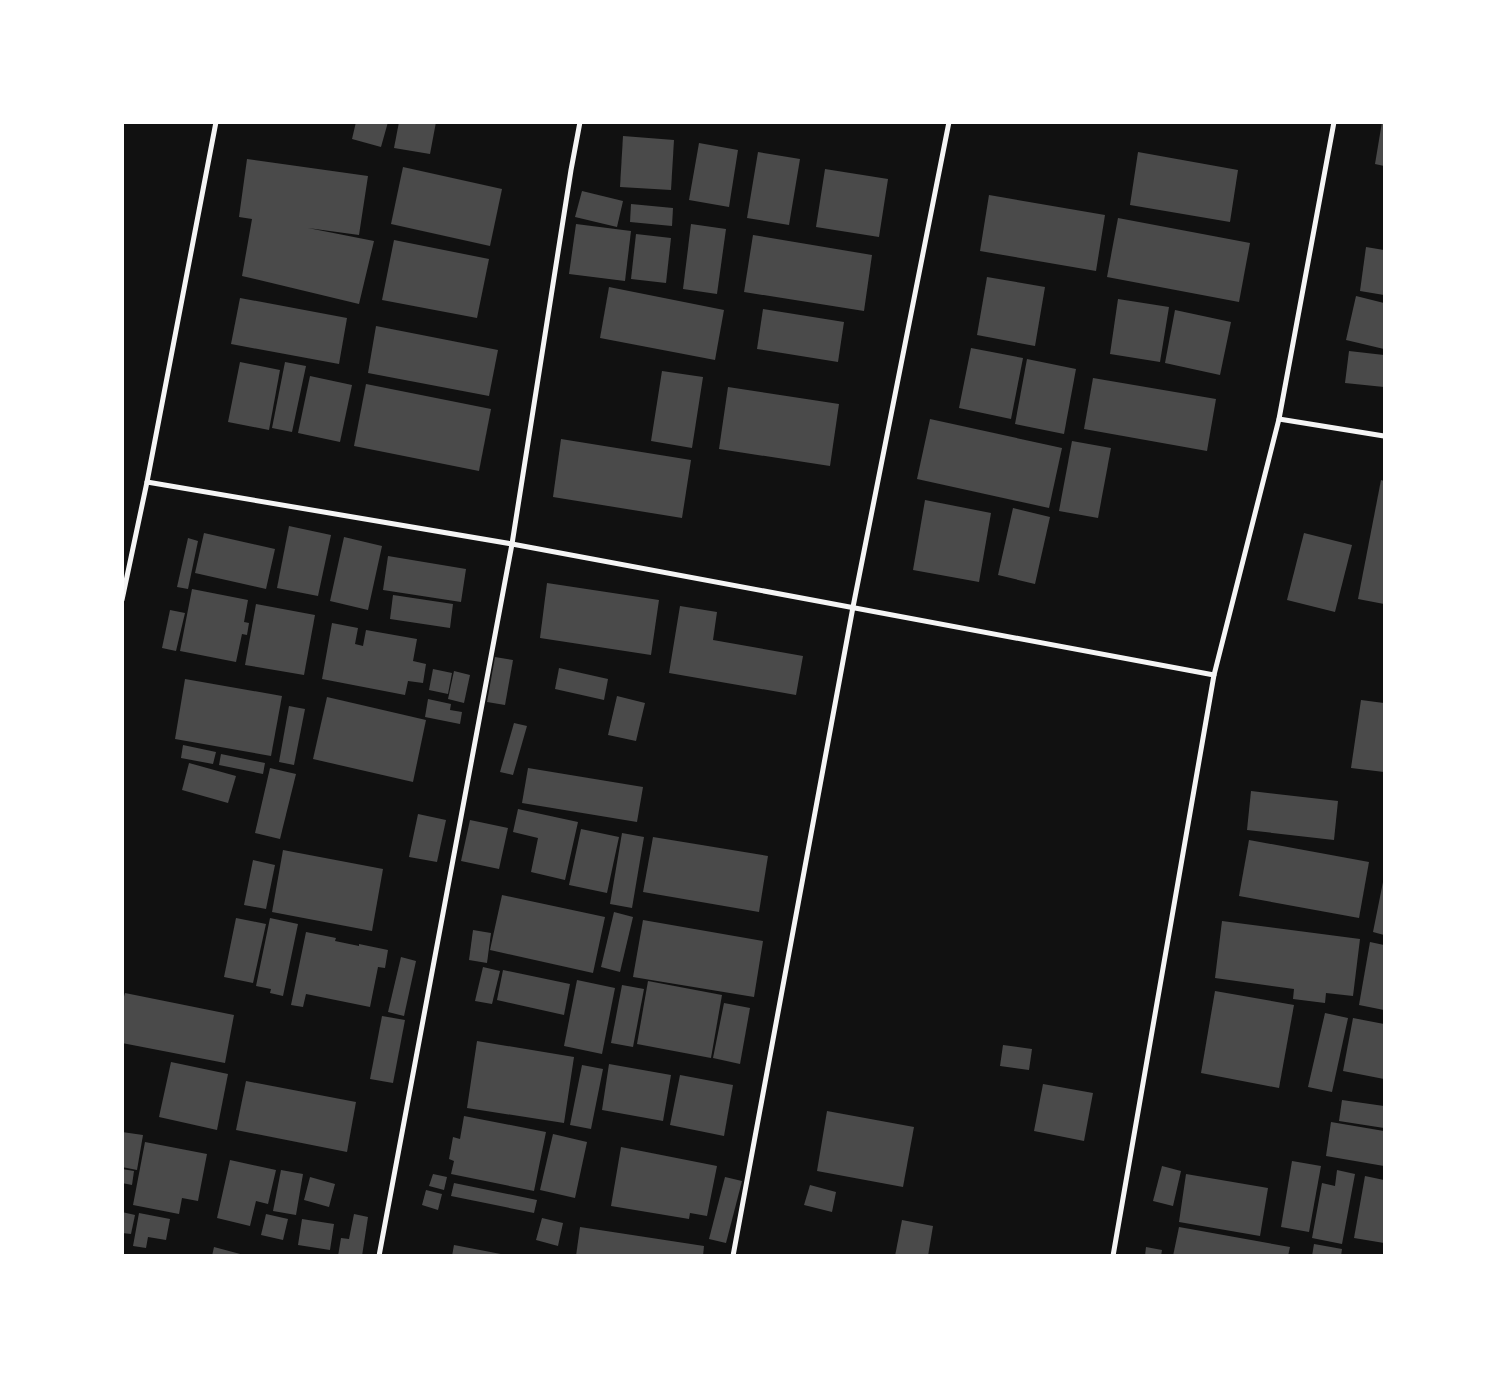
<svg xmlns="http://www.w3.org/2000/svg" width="1507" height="1378" viewBox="0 0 1507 1378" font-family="Arial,sans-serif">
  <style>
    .building { fill: #4a4a4a }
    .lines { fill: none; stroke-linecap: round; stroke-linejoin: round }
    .minor { stroke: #f5f5f5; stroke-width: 5 }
  </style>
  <rect width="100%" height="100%" fill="#111"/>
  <!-- building -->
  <g class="building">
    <polygon points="356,122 388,122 381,147 352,139"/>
    <polygon points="399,122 436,122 430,154 394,148"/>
    <polygon points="1382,122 1384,122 1384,166 1375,164"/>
    <polygon points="623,136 674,140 671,190 620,187"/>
    <polygon points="699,143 738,150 729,207 689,200"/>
    <polygon points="758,152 800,159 789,225 747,218"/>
    <polygon points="1138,152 1238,170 1230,222 1130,205"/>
    <polygon points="247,159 368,176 359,235 308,228 374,241 359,304 242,276 252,219 239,217"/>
    <polygon points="403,167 502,189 490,246 391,224"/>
    <polygon points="825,169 888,179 879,237 816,227"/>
    <polygon points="582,191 623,201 617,227 575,217"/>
    <polygon points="989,195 1105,215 1096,271 980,251"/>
    <polygon points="631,204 673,208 672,226 630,222"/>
    <polygon points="1118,218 1250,243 1239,302 1107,277"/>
    <polygon points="576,224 631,231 625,281 569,274"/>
    <polygon points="691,224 726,229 717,294 683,289"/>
    <polygon points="636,234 671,238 666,283 631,279"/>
    <polygon points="753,235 872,255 864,311 744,292"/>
    <polygon points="394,240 489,259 477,318 382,300"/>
    <polygon points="1366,247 1384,250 1384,295 1360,291"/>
    <polygon points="987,277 1045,287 1035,346 977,335"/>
    <polygon points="609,287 724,310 715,360 600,338"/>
    <polygon points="1356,296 1384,303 1384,349 1346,340"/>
    <polygon points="240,298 347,318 339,364 231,344"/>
    <polygon points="1118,299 1169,307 1160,362 1110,354"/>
    <polygon points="763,309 844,322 838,362 757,349"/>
    <polygon points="1175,310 1231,322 1220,375 1165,363"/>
    <polygon points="376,326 498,350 489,396 368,373"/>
    <polygon points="971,348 1023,358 1011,419 959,408"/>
    <polygon points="1349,351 1384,355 1384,387 1345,383"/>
    <polygon points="1027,359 1076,369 1064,434 1015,424"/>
    <polygon points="240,362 280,370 269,430 228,422"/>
    <polygon points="285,362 306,366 292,432 272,428"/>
    <polygon points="662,371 703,377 692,448 651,441"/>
    <polygon points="310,376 352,385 340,442 298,433"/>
    <polygon points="1093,378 1216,399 1207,451 1084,429"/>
    <polygon points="366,384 491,409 479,471 354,446"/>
    <polygon points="728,387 839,404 830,466 719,449"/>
    <polygon points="930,419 1062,448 1049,508 917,479"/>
    <polygon points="561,439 691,460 682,518 553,497"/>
    <polygon points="1072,441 1111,448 1098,518 1059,511"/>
    <polygon points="1381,480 1384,481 1384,604 1358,599"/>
    <polygon points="925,500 991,513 979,582 913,570"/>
    <polygon points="1013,508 1050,517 1035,584 998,575"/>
    <polygon points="289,526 331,535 318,596 277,588"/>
    <polygon points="204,533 275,549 266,589 195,573"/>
    <polygon points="1304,533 1352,545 1335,612 1287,600"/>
    <polygon points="344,537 382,546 368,610 330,601"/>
    <polygon points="188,538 198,541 188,589 177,587"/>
    <polygon points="388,556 466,569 461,602 383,590"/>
    <polygon points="547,583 659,600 651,655 540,638"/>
    <polygon points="192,589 248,600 244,622 249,623 247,635 242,634 236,662 180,651"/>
    <polygon points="393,595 453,604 450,628 390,619"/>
    <polygon points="256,604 315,615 304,675 245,665"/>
    <polygon points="680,606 717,612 713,640 803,656 796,695 669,673"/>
    <polygon points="170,610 185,613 176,651 162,648"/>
    <polygon points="332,623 358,628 355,644 363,646 366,630 417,639 413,661 426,664 423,683 408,681 405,695 322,679"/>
    <polygon points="495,657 513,660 505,705 487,702"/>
    <polygon points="559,668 608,679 604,700 555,689"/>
    <polygon points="433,669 452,673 448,694 429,690"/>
    <polygon points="454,671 470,675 464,703 448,699"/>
    <polygon points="185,679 282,696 271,756 175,739"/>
    <polygon points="617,696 645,703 636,741 608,735"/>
    <polygon points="327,697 426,720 413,782 313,759"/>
    <polygon points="428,699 451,704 450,710 462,712 460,724 425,717"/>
    <polygon points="1361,700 1384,703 1384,772 1351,768"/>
    <polygon points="289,706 305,709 294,765 279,762"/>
    <polygon points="514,723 527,726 513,775 500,772"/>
    <polygon points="183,745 216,752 213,764 181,758"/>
    <polygon points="221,754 265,763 263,774 219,765"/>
    <polygon points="189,763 236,776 228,803 182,790"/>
    <polygon points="270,768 296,774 280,839 255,833"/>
    <polygon points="528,768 643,787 637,822 522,803"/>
    <polygon points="1251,791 1338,801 1334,840 1247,830"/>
    <polygon points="518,809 578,822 565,880 531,872 538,838 513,832"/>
    <polygon points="418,814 446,820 437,862 409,857"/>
    <polygon points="470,820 508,828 499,869 461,861"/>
    <polygon points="581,829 619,837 607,893 569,885"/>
    <polygon points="622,833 644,837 632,908 610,904"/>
    <polygon points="653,837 768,856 759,912 643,892"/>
    <polygon points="1249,840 1369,862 1359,918 1239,896"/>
    <polygon points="283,850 383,869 372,931 272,912"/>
    <polygon points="253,860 275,865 266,909 244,905"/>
    <polygon points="1384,877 1384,935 1373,932"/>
    <polygon points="502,895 605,917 593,973 490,950"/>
    <polygon points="614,912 633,917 620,972 601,967"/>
    <polygon points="236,918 266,924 253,983 224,977"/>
    <polygon points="270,918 298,924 283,996 270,993 271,989 256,986"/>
    <polygon points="643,920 763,941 754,997 633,977"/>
    <polygon points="1222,921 1360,939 1353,996 1326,993 1325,1003 1293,999 1294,989 1215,978"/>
    <polygon points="473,930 491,933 487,963 469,960"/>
    <polygon points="306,932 336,938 335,941 359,946 359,944 388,950 385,968 378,967 370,1007 306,994 303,1007 291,1005"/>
    <polygon points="1370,942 1384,945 1384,1010 1359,1005"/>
    <polygon points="401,957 416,961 404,1016 388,1012"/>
    <polygon points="483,967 500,971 492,1004 475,1001"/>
    <polygon points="503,970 570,984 564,1015 497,1000"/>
    <polygon points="577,980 615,988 602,1054 564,1046"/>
    <polygon points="648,981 722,995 711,1058 637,1044"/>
    <polygon points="622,985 644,989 633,1047 611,1043"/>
    <polygon points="1215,991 1294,1005 1279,1088 1201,1073"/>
    <polygon points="125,993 234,1015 225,1063 122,1043 122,1004"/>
    <polygon points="724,1003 750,1008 740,1064 713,1058"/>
    <polygon points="1325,1013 1348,1018 1332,1092 1308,1087"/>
    <polygon points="382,1016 405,1020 393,1083 370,1079"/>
    <polygon points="1353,1018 1384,1024 1384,1079 1343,1071"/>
    <polygon points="477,1041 574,1057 564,1123 467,1108"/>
    <polygon points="1003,1045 1032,1049 1029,1070 1000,1066"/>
    <polygon points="171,1062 228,1074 217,1130 159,1117"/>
    <polygon points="609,1064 671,1075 663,1121 602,1110"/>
    <polygon points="582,1065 603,1069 591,1129 570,1125"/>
    <polygon points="680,1075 733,1085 724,1136 670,1125"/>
    <polygon points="246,1081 356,1102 347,1152 236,1130"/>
    <polygon points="1043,1084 1093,1093 1084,1141 1034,1131"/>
    <polygon points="1342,1100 1384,1106 1384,1128 1339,1121"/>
    <polygon points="827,1111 914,1127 903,1187 817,1171"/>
    <polygon points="464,1116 546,1132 534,1191 451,1174 454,1161 449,1159 453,1137 460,1139"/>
    <polygon points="1331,1122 1384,1131 1384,1166 1326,1156"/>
    <polygon points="122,1132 143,1135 137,1170 122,1167"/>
    <polygon points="553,1134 587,1142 575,1198 540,1190"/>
    <polygon points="145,1142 207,1154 198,1201 182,1198 179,1214 133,1205"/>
    <polygon points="621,1147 717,1166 707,1216 690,1213 689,1219 611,1206"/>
    <polygon points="230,1160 276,1170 268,1204 256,1201 250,1226 217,1218"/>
    <polygon points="1292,1161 1321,1166 1309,1232 1281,1227"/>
    <polygon points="1162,1166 1181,1171 1173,1206 1153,1201"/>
    <polygon points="122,1169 134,1171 132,1185 122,1183"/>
    <polygon points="281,1170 303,1174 296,1215 273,1211"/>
    <polygon points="1337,1170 1355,1174 1342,1244 1312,1238 1322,1183 1335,1186"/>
    <polygon points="433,1174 447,1177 444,1190 429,1186"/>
    <polygon points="1186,1174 1268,1188 1260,1236 1179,1222"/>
    <polygon points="1365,1176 1384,1180 1384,1243 1354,1238"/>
    <polygon points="310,1177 335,1184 329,1207 304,1200"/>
    <polygon points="725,1177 742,1181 726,1243 709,1239"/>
    <polygon points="454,1183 537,1200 534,1213 451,1196"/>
    <polygon points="810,1185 836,1192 832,1212 804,1205"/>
    <polygon points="426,1190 442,1194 438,1210 422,1205"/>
    <polygon points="122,1212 135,1215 131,1234 122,1233"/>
    <polygon points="139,1213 170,1219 166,1240 148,1237 146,1248 133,1246"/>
    <polygon points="266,1214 288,1219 283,1240 261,1235"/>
    <polygon points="354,1214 368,1217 362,1256 338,1256 341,1238 349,1239"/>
    <polygon points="542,1218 563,1223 558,1246 536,1240"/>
    <polygon points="302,1219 334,1224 330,1250 298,1245"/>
    <polygon points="902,1220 933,1226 928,1256 895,1256"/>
    <polygon points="580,1227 704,1246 703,1256 576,1256"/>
    <polygon points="1179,1227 1290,1247 1288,1256 1173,1256"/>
    <polygon points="1314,1244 1342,1249 1341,1256 1312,1256"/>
    <polygon points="454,1245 506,1255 506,1256 452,1256"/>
    <polygon points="214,1247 244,1255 244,1256 212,1256"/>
    <polygon points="1146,1247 1162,1250 1161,1256 1145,1256"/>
  </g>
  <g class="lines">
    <!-- minor -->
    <g class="minor">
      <polyline points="1279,419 1384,436"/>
      <polyline points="147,482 512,544 1214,675"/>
      <polyline points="122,600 147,482 216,122"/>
      <polyline points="379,1256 512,544 571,170 580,122"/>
      <polyline points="733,1256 853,607 949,122"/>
      <polyline points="1113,1256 1214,675 1279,419 1334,122"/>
    </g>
  </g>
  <!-- border -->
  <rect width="1507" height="1378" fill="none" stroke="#ffffff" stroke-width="248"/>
</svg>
